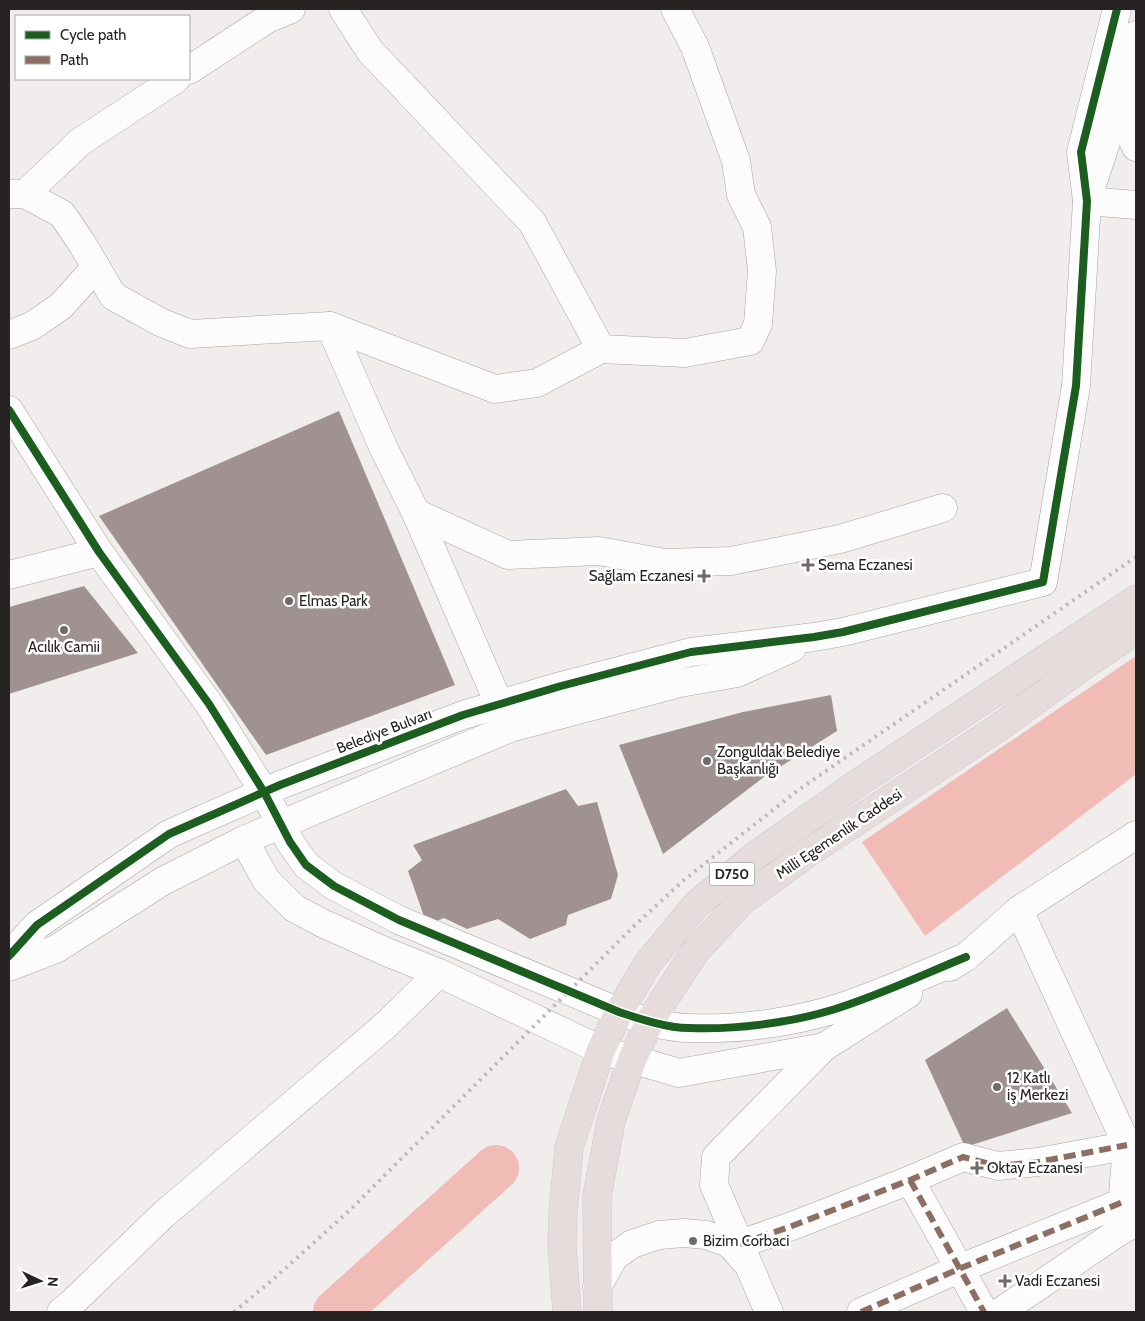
<svg xmlns="http://www.w3.org/2000/svg" width="1145" height="1321" viewBox="0 0 1145 1321" font-family="Cabin,sans-serif">
  <style>
    .water { fill: #f1bbb6 }
    .lines { fill: none; stroke-linecap: round; stroke-linejoin: round }
    .river { stroke: #f1bbb6; stroke-width: 46 }
    .building { fill: #a19292 }
    .minor-casing { stroke: #a8a4a4; stroke-width: 29 }
    .highway-casing { stroke: #cbc8c8; stroke-width: 29 }
    .minor { stroke: #fdfcfc; stroke-width: 28 }
    .highway { stroke: #e6dcdb; stroke-width: 28 }
    .rail { stroke: #bcbbbb; stroke-width: 4; stroke-dasharray: 2.5 5; stroke-linecap: butt }
    .quiet { stroke: #8d6e63; stroke-width: 6; stroke-dasharray: 12 6; stroke-linecap: butt }
    .cycleway-casing { stroke: #fff; stroke-width: 11 }
    .cycleway { stroke: #1b5e20; stroke-width: 8 }
    .poi-dot { fill: #6e6a6a; stroke: #fff; stroke-width: 2 }
    .labels { text-anchor: middle; dominant-baseline: central; stroke-width: 5; stroke-linejoin: round; paint-order: stroke }
    .shield { fill: #fff; stroke: #686565; stroke-width: 1 }
    .shield-label { font-size: 14px; font-weight: bold; fill: #272323 }
    .poi-label { font-size: 15px; fill: #272323; stroke: #fff; text-anchor: start }
    .street-label { font-size: 15px; fill: #272323; stroke: #fff }
  </style>
  <rect width="100%" height="100%" fill="#f2eded"/>
  <!-- water -->
  <polygon class="water" points="1136,656 1136,774 925,936 862,842"/>
  <g class="lines">
    <!-- river -->
    <polyline class="river" points="336,1312 496,1168"/>
  </g>
  <!-- building -->
  <g class="building">
    <polygon points="339,411 455,685 266,755 99,516"/>
    <polygon points="84,586 138,653 9,694 9,607"/>
    <polygon points="831,695 837,731 764,777 663,854 619,745 743,712"/>
    <polygon points="566,789 578,806 597,802 618,875 611,899 568,915 566,925 530,939 498,919 467,929 444,918 427,925 408,871 422,860 413,845"/>
    <polygon points="1007,1008 1072,1113 965,1147 925,1060"/>
  </g>
  <g class="lines">
    <!-- minor casing -->
    <g class="minor-casing">
      <g id="minor">
        <polyline points="343,9 370,51 532,222 601,349"/>
        <polyline points="1136,35 1129,62 1129,132 1136,147"/>
        <polyline points="189,70 267,19 291,9"/>
        <polyline points="9,194 25,194 62,214 81,242 96,267 61,306 32,326 9,335"/>
        <polyline points="25,194 80,142 176,79"/>
        <polyline points="1089,194 1109,133 1129,62"/>
        <polyline points="1087,201 1136,205"/>
        <polyline points="96,267 113,296 160,322 190,334 330,326 384,449 416,513 506,720"/>
        <polyline points="330,326 495,389 537,383 601,349 685,353 750,341 758,324 762,271 757,227 741,195 736,161 695,47 675,9"/>
        <path d="M9,410L99,552L209,704L264,792L290,842L306,865L334,886L399,920L619,1012C640,1019 667,1028 689,1028C735,1030 788,1023 832,1010C878,996 922,975 966,957"/>
        <polyline points="416,513 508,555 599,551 665,563 731,561 840,539 943,508"/>
        <polyline points="9,575 99,552"/>
        <polyline points="244,840 266,880 294,908 322,923 389,953 439,973 601,1050 679,1073 824,1047"/>
        <polyline points="1019,910 1127,1145 1120,1231"/>
        <polyline points="9,956 37,925 169,834 280,785 463,715 561,686 691,652 814,637 843,632 1043,582 1076,386 1087,201 1081,152 1117,9"/>
        <polyline points="9,967 56,949 163,881 244,840 510,728 680,683 737,673 792,648"/>
        <polyline points="950,967 966,957 1019,910 1136,835"/>
        <polyline points="910,1180 984,1312"/>
        <polyline points="740,1244 792,1226 910,1180 963,1157 998,1166 1038,1162 1136,1144"/>
        <polyline points="597,1287 614,1257 632,1244 659,1235 684,1233 706,1235 729,1243 745,1261"/>
        <polyline points="61,1312 71,1304 163,1215 386,1025 439,973"/>
        <polyline points="769,1312 714,1185 716,1157 824,1047 908,994"/>
        <polyline points="861,1312 961,1268 1123,1202"/>
        <polyline points="1000,1312 1120,1231 1136,1222"/>
      </g>
    </g>
    <!-- highway casing -->
    <g class="highway-casing">
      <g id="highway">
        <polyline points="567,1312 562,1246 563,1213 569,1147 601,1050 619,1012 648,963 696,905 756,855 858,783 1136,599"/>
        <polyline points="598,1312 597,1197 611,1121 632,1060 650,1021 695,952 742,901 805,855 998,728 1080,668 1136,631"/>
      </g>
    </g>
    <!-- minor -->
    <use href="#minor" class="minor"/>
    <!-- highway -->
    <use href="#highway" class="highway"/>
    <!-- rail -->
    <polyline class="rail" points="234,1312 277,1276 350,1210 634,926 684,880 797,791 1136,557"/>
    <!-- quiet -->
    <g class="quiet">
      <polyline points="910,1180 984,1312"/>
      <polyline points="740,1244 792,1226 910,1180 963,1157 998,1166 1038,1162 1127,1145"/>
      <polyline points="861,1312 961,1268 1123,1202"/>
    </g>
    <!-- cycleway casing -->
    <g class="cycleway-casing">
      <g id="cycleway">
        <path d="M9,410L99,552L209,704L264,792L290,842L306,865L334,886L399,920L619,1012C640,1019 667,1028 689,1028C735,1030 788,1023 832,1010C878,996 922,975 966,957"/>
        <polyline points="9,956 37,925 169,834 280,785 463,715 561,686 691,652 814,637 843,632 1043,582 1076,386 1087,201 1081,152 1117,9"/>
      </g>
    </g>
    <!-- cycleway -->
    <use href="#cycleway" class="cycleway"/>
  </g>
  <!-- markers -->
  <g class="poi-dot">
    <path d="M805.5 557.5h5v5h5v5h-5v5h-5v-5h-5v-5h5z"/>
    <path d="M701.5 568.5h5v5h5v5h-5v5h-5v-5h-5v-5h5z"/>
    <circle cx="289" cy="601" r="5"/>
    <circle cx="64" cy="630" r="5"/>
    <circle cx="707" cy="761" r="5"/>
    <circle cx="997" cy="1087" r="5"/>
    <path d="M974.5 1160.5h5v5h5v5h-5v5h-5v-5h-5v-5h5z"/>
    <circle cx="693" cy="1241" r="5"/>
    <path d="M1002.5 1273.5h5v5h5v5h-5v5h-5v-5h-5v-5h5z"/>
  </g>
  <g class="labels">
    <!-- shield labels -->
    <rect class="shield" x="709.5" y="862.5" width="45" height="23" rx="4"/>
    <g class="shield-label">
      <text x="732" y="874">D750</text>
    </g>
    <!-- poi labels -->
    <g class="poi-label">
      <text x="818" y="565">Sema Eczanesi</text>
      <text x="694" y="576" text-anchor="end">Sağlam Eczanesi</text>
      <text x="299" y="601">Elmas Park</text>
      <text x="64" y="647" text-anchor="middle">Acılık Camii</text>
      <text x="717" y="752">Zonguldak Belediye<tspan x="717" dy="17">Başkanlığı</tspan></text>
      <text x="1007" y="1078">12 Katlı<tspan x="1007" dy="17">iş Merkezi</tspan></text>
      <text x="987" y="1168">Oktay Eczanesi</text>
      <text x="703" y="1241">Bizim Corbaci</text>
      <text x="1015" y="1281">Vadi Eczanesi</text>
    </g>
    <!-- street labels -->
    <g class="street-label">
      <text transform="translate(384 731) rotate(-21)">Belediye Bulvarı</text>
      <text transform="translate(839 834) rotate(-34)">Milli Egemenlik Caddesi</text>
    </g>
  </g>
  <!-- border -->
  <rect width="1145" height="1321" fill="none" stroke="#272323" stroke-width="20"/>
  <!-- legend -->
  <rect x="15" y="15" width="175" height="65" fill="#ffffff" stroke="#a9a7a7"/>
  <rect x="25" y="31" width="25" height="8" fill="#1b5e20" stroke="#a9a7a7"/>
  <text x="60" y="40" font-size="15" fill="#272323">Cycle path</text>
  <rect x="25" y="56" width="25" height="8" fill="#8d6e63" stroke="#a9a7a7"/>
  <text x="60" y="65" font-size="15" fill="#272323">Path</text>
  <!-- north arrow -->
  <g transform="translate(40 1281) rotate(94)" stroke="#ffffff" stroke-width="4" paint-order="stroke">
  <path d="M0-4L9 19L0 12L-9 19Z" fill="#272323"/>
  <text y="-8" font-size="14" font-weight="bold" text-anchor="middle" fill="#272323">N</text>
  </g>
</svg>
